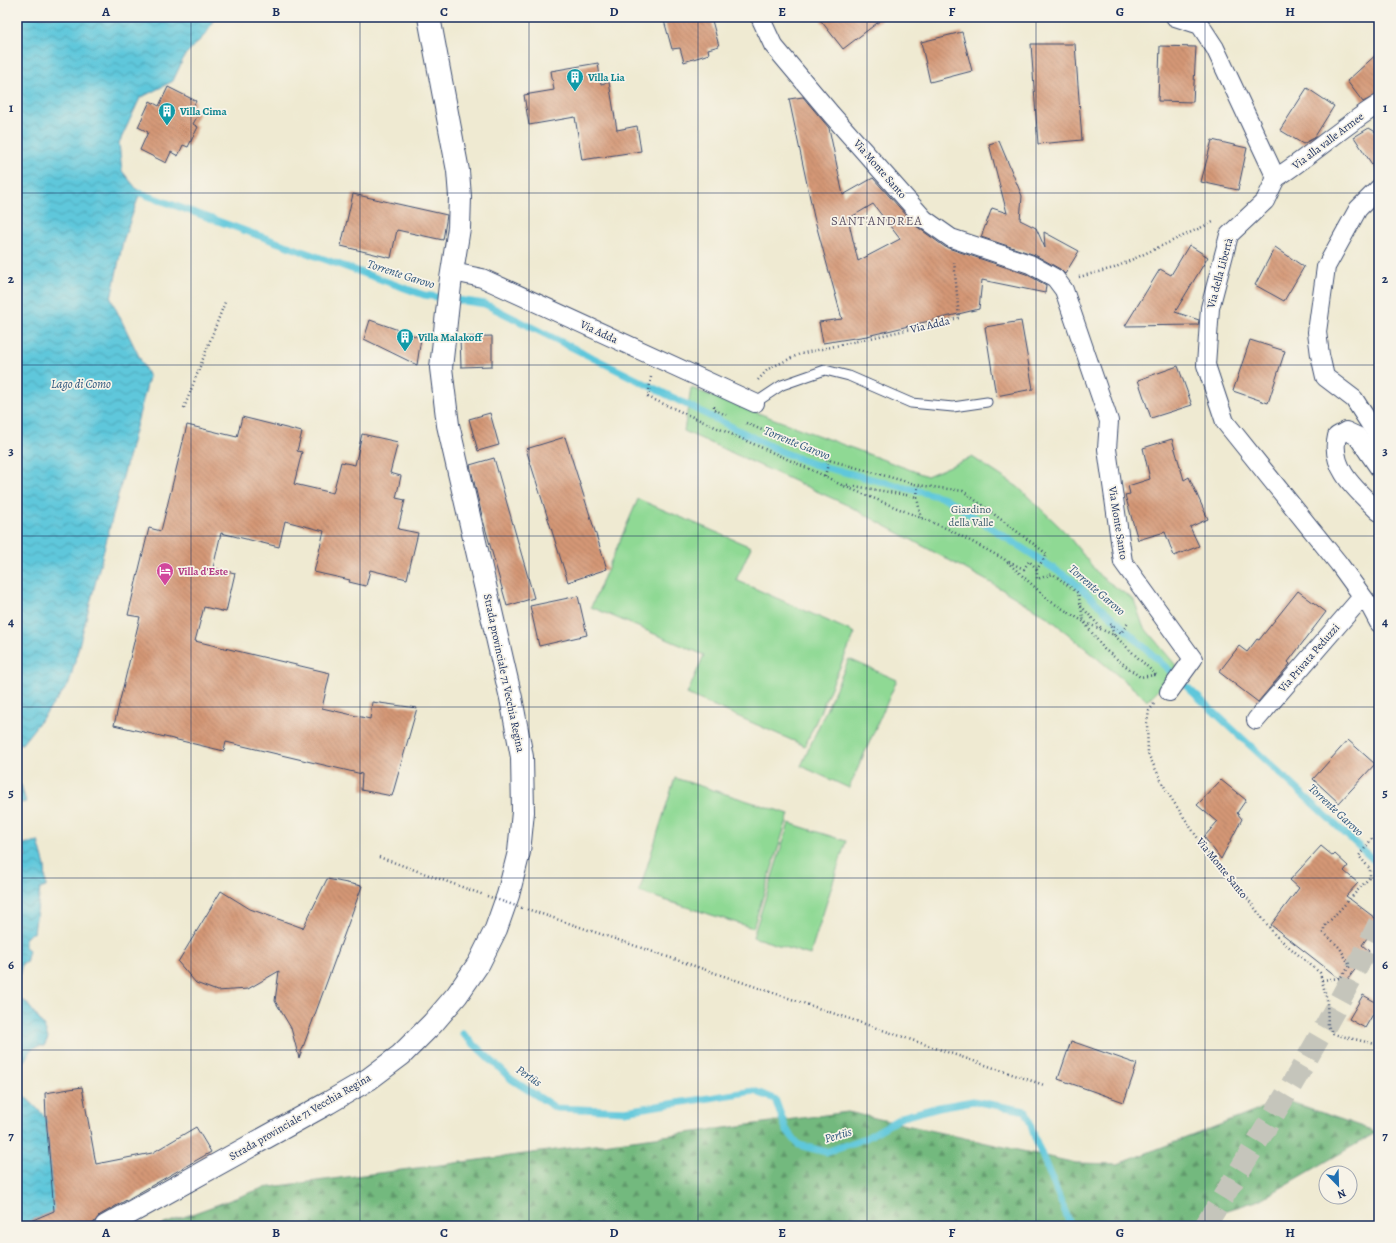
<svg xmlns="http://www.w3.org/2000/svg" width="1396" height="1243" viewBox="0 0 1396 1243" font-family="Alegreya,serif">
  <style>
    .forest { fill: url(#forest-firs); stroke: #47746e }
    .garden { fill: #8fd994; stroke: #558479 }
    .water { fill: url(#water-waves); stroke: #3d7b9c }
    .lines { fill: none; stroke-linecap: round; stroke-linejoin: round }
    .stream { stroke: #5fc7db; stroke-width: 7 }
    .building { fill: url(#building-back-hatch); fill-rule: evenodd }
    .trunk-tunnel { stroke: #c5c5bb; stroke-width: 22; stroke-dasharray: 22 11; stroke-linecap: butt }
    .service-casing { stroke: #3b4b6f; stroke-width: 11 }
    .minor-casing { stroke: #3b4b6f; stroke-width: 20 }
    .tertiary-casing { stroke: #3b4b6f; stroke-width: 24 }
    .path { stroke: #3b4b6f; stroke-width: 2.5; stroke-dasharray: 1 3; stroke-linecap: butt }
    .service { stroke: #fff; stroke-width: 9 }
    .minor { stroke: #fff; stroke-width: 18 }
    .tertiary { stroke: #fff; stroke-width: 22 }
    .path-bridge { stroke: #3b4b6f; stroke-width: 2.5; stroke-dasharray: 1 3; stroke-linecap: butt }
    .grid { fill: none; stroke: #1b2f5e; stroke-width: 1; stroke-opacity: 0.55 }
    .labels { text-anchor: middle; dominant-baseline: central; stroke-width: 3.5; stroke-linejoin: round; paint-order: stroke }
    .culture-label { font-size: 11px; font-weight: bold; fill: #0d838f; stroke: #f7f3e8; text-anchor: start }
    .street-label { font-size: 11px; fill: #1b2f5e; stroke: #f7f3e8 }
    .park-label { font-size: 11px; fill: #385a6c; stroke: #f7f3e8 }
    .hotel-label { font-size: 11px; font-weight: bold; fill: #b23c85; stroke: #f7f3e8; text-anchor: start }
    .water-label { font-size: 12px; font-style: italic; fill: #2c557d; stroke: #f7f3e8 }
    .quarter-label { font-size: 13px; letter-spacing: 1px; fill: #5c5366; stroke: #f7f3e8 }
    .neatline { fill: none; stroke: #1b2f5e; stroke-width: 1.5 }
    .grid-label { font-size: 13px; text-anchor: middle; font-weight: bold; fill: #1b2f5e }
  </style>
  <defs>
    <pattern id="forest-firs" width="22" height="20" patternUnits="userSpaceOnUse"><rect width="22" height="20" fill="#73b97e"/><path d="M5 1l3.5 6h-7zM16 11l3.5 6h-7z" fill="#5e976a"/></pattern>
    <pattern id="water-waves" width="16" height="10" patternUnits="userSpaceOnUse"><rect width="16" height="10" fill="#5fc7db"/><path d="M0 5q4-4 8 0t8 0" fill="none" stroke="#4ea2b5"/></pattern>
    <pattern id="building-back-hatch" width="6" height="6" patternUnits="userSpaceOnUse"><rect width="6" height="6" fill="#d49776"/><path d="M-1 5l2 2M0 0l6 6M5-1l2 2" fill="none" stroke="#ab7c64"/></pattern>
  </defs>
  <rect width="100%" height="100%" fill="#f7f3e8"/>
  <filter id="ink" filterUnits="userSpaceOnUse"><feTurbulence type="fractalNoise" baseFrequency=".025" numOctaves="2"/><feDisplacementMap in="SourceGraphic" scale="8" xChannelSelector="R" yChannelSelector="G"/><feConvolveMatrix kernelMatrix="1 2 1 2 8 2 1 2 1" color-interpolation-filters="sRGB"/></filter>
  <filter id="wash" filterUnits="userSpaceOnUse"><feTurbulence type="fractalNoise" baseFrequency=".012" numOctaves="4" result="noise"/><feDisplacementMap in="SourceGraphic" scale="16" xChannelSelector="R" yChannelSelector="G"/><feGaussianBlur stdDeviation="0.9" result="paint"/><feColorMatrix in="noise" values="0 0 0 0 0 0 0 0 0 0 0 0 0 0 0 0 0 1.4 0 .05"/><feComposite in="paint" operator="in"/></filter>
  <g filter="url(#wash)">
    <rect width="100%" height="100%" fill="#efead2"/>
    <!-- forest -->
    <polygon class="forest" points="1285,1100 1377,1132 1260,1200 1175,1226 159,1226 263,1188 848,1112 1076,1163 1118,1164"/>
    <!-- garden -->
    <g class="garden">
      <polygon points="691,388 927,476 972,457 1018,487 1065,532 1100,576 1134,600 1143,626 1179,669 1147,701 1140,694 1049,618 993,584 847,505 684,431"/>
      <polygon points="638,499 751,547 736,580 855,633 805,746 687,694 704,655 591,607"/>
      <polygon points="849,659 897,680 849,788 801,766"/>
      <polygon points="675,778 789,814 753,928 639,892"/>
      <polygon points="789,823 846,841 810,955 753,937"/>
    </g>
    <!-- water -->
    <g class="water">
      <polygon points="17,17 215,17 206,34 185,55 173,81 140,98 119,143 122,171 140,193 123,241 111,299 149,377 69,684 22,744 17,744"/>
      <polygon points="17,783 21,785 26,802 17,804"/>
      <polygon points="38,841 45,866 46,887 40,889 34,933 31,933 25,939 25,947 29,950 26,963 22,963 17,989 17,860 26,857 23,844"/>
      <path d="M17,999L26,1002L44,1026L48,1038L44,1046C35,1046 29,1048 27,1058L17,1066Z"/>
      <polygon points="17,1089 46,1117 52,1187 92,1204 47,1214 17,1226"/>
    </g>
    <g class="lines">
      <!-- stream -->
      <g class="stream">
        <polyline points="140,193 424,295 485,304 780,451 813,464 945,498 1073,581 1379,865"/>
        <polyline points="463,1034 511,1079 556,1108 625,1111 754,1091 775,1099 786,1129 799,1145 826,1152 866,1138 902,1117 939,1107 973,1101 1026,1111 1035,1138 1071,1226"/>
      </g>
    </g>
    <g id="blocks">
      <!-- building -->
      <g class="building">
        <polygon points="663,17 711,17 719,46 708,49 709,54 684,62 680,48 672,49"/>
        <polygon points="818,17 885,17 843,49"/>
        <polygon points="962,32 972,71 930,82 921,42"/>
        <polygon points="1031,44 1075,44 1082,140 1038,144"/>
        <polygon points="1160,46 1196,47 1193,102 1158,101"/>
        <polygon points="1379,52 1379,94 1363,102 1347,81"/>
        <polygon points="598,63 601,84 609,82 617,130 637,126 641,151 582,160 575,117 529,125 524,95 554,90 551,71"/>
        <polygon points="168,87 196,101 192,109 199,113 193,124 198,127 188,147 183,145 178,156 171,152 166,163 140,150 148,132 138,127 150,101 159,106"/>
        <polygon points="1307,88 1334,106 1314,138 1303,144 1280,130"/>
        <path d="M803,97L829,128L843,195L873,178L916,226L945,247L1026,274L1046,285L1045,293L982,280L979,309L867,336L823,343L819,322L842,319L814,217L789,99ZM873,204L900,239L858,261L848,219Z"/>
        <polygon points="1369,128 1379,134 1379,175 1354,137"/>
        <polygon points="1212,140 1247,148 1238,190 1201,182"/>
        <polygon points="999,141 1022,196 1020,220 1036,228 1045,248 1044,232 1079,251 1065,274 1060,269 1035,255 981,237 992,208 1007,213 989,144"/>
        <polygon points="353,194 447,215 443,240 397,230 391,258 341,246"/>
        <polygon points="1189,245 1208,257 1175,312 1199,320 1198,325 1125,326 1160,269 1171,275"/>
        <polygon points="1275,247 1304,267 1284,301 1255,285"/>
        <polygon points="370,320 421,338 417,365 364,339"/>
        <polygon points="1021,321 1033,389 996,396 985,327"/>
        <polygon points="492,336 492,366 461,367 460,337"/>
        <polygon points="1250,340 1285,351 1268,403 1233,391"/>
        <polygon points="1178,366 1192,405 1151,418 1138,380"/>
        <polygon points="490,413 499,445 478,451 469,419"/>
        <polygon points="242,417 302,432 297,451 302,452 294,484 333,493 341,462 355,465 362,434 398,442 390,473 401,476 396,498 405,500 398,529 418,533 407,579 370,570 366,586 349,582 350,580 314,572 324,531 285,521 279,547 221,533 213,568 235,573 226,612 204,607 195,641 330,673 322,708 370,719 372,702 417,708 392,796 361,790 362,774 226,742 224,751 114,725 140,617 128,615 149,528 161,531 187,425 237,437"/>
        <polygon points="565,437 607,569 568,582 526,449"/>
        <polygon points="1172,439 1184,480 1189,477 1208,519 1190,527 1199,546 1174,556 1165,532 1138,540 1125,495 1130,494 1128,486 1150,479 1143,448"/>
        <polygon points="494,458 534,598 507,606 483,520 470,465"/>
        <polygon points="1298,591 1326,612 1288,662 1290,664 1258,702 1219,672 1239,646 1247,652 1257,639 1259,640"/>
        <polygon points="578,596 587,635 539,646 530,606"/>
        <polygon points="1348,740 1375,764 1339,803 1313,779"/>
        <polygon points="1221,780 1246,800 1237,813 1242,819 1221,859 1204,837 1217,822 1197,805"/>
        <polygon points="1321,846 1333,856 1335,854 1348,866 1344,871 1358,883 1346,896 1379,921 1362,945 1369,951 1345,983 1271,925 1299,888 1290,880"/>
        <polygon points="327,879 362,886 299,1058 291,1028 275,1001 279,971 248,989 217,991 196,983 178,962 221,891 250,909 303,928"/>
        <polygon points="1363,995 1379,1004 1365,1028 1349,1019"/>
        <polygon points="1071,1041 1137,1064 1124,1102 1058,1079"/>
        <polygon points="82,1087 96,1164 152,1153 196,1127 211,1152 100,1215 91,1226 19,1226 54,1211 46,1117 45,1093"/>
      </g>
    </g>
  </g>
  <g filter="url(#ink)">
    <use href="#blocks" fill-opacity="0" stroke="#3b4b6f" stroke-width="1"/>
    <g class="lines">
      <!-- trunk-tunnel -->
      <path class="trunk-tunnel" d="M1205,1226C1266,1128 1329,1028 1379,923"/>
      <!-- service casing -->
      <g class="service-casing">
        <polyline id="service" points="755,403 782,385 825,370 849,376 911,403 953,407 987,402"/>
      </g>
      <!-- minor casing -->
      <g class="minor-casing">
        <g id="minor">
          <polyline points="760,17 773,45 831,114 924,219 951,238 1030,264 1055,278 1064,290 1109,421 1107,449 1123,562 1193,659 1169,692"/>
          <polyline points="1175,17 1200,25 1215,48 1276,178 1265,201 1229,235 1210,308 1206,365 1225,422 1339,564 1371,608 1379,623"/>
          <path d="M1276,178C1312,155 1343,126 1379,104"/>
          <polyline points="1379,188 1358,209 1326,267 1317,332 1320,355 1325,377 1354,399 1379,438"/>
          <polyline points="453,272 482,278 755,403"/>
          <path d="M1379,468L1357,436L1346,431L1337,436C1329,469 1358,491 1379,512"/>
          <polyline points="1256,720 1362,597"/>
        </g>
      </g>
      <!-- tertiary casing -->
      <g class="tertiary-casing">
        <polyline id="tertiary" points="106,1226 328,1103 369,1079 401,1055 433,1023 457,995 479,963 496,929 508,895 519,852 523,812 522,757 511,698 448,425 441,368 450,285 459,228 460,197 458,171 429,17"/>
      </g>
      <!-- path -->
      <g class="path">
        <polyline points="1079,277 1114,268 1213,222"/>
        <polyline points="651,377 648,397 825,476 839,484 948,529 1004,559 1050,601 1084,622"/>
        <polyline points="758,380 768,369 800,354 959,318 954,261"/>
        <polyline points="714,406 714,409 726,415"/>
        <polyline points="184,408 225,302"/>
        <polyline points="746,423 829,460 918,485 963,491 1047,554 1037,569 1037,579 1053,574 1078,593 1084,622"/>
        <polyline points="825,476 829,460"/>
        <polyline points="843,484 917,497 921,518"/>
        <polyline points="917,497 918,485"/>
        <polyline points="1009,562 1024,569 1029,561 1037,569"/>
        <polyline points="1081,606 1102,629"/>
        <polyline points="1114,635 1110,624 1121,633 1128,623"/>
        <polyline points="1155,675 1140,677 1104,649 1084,622 1114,635 1156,675"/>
        <polyline points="1154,704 1149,711 1147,723 1148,754 1167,792 1209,855 1236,883 1275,935 1320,973 1327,1000 1328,1026 1333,1034 1379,1045"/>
        <polyline points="379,857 484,895"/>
        <polyline points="527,909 1044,1085"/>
        <polyline points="1322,980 1340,978 1350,966 1340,948 1324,933 1324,927 1370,877 1370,869 1359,856 1379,829"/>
      </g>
      <!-- service -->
      <use href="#service" class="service"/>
      <!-- minor -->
      <use href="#minor" class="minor"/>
      <!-- tertiary -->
      <use href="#tertiary" class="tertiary"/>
      <!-- path-bridge -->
      <polyline class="path-bridge" points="487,896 522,908"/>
    </g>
  </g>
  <!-- grid -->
  <path class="grid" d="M191,17V1226M360,17V1226M529,17V1226M698,17V1226M867,17V1226M1036,17V1226M1205,17V1226M17,193H1379M17,365H1379M17,536H1379M17,707H1379M17,878H1379M17,1050H1379"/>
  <!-- icons -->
  <defs>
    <g id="building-pin" transform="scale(0.9)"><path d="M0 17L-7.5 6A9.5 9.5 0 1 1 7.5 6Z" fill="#0f9aa8" stroke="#f7f3e8"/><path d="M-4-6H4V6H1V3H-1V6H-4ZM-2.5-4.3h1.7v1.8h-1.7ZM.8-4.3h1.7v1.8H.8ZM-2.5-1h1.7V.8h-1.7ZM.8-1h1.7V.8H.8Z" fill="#fff"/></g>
    <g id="hotel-pin" transform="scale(0.9)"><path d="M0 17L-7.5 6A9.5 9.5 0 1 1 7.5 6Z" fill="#d1479c" stroke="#f7f3e8"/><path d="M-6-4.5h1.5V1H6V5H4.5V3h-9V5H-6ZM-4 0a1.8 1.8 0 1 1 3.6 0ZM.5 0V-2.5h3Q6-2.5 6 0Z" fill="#fff"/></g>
  </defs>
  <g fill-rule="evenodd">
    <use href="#building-pin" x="575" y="77"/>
    <use href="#building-pin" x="167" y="111"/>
    <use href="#building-pin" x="405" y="337"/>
    <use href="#hotel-pin" x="165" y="571"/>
  </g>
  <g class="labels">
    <!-- culture labels -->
    <g class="culture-label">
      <text x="588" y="77">Villa Lia</text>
      <text x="180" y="111">Villa Cima</text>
      <text x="418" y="337">Villa Malakoff</text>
    </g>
    <!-- street labels -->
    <g class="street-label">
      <text transform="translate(1328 141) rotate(-37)">Via alla valle Armee</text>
      <text transform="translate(880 169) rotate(49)">Via Monte Santo</text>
      <text transform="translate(1220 273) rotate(-75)">Via della Libertà</text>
      <text transform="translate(930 325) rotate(-13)">Via Adda</text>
      <text transform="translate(599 332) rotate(25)">Via Adda</text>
      <text transform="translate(1118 523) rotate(81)">Via Monte Santo</text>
      <text transform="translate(1309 658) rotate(-49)">Via Privata Peduzzi</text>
      <text transform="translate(504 673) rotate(78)">Strada provinciale 71 Vecchia Regina</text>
      <text transform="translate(1222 868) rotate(51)">Via Monte Santo</text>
      <text transform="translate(300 1117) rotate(-30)">Strada provinciale 71 Vecchia Regina</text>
    </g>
    <!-- park labels -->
    <g class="park-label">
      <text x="971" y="509">Giardino<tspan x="971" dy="13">della Valle</tspan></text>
    </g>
    <!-- hotel labels -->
    <g class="hotel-label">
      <text x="178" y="571">Villa d'Este</text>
    </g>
    <!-- water labels -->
    <g class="water-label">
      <text transform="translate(401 274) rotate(18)">Torrente Garovo</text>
      <text x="81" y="384">Lago di Como</text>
      <text transform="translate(797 443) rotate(22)">Torrente Garovo</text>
      <text transform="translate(1097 590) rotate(41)">Torrente Garovo</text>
      <text transform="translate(1336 810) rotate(43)">Torrente Garovo</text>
      <text transform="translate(529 1076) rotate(34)">Pertüs</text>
      <text transform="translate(838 1135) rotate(-17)">Pertüs</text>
    </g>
    <!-- quarter labels -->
    <g class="quarter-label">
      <text x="877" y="220">SANT'ANDREA</text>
    </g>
  </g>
  <!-- margin -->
  <rect width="1396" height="1243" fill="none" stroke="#f7f3e8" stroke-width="44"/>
  <!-- north arrow -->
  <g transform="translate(1338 1185) rotate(157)"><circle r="19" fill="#f7f3e8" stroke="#9fa5b1"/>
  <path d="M0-3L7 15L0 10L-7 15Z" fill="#1f6fb2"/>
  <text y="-6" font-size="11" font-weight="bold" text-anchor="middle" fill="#1b2f5e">N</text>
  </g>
  <rect x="22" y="22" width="1352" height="1199" class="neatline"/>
  <g class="grid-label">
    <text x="106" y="16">A</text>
    <text x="276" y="16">B</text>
    <text x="444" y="16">C</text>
    <text x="614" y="16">D</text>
    <text x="782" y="16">E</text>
    <text x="952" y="16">F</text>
    <text x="1120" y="16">G</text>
    <text x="1290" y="16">H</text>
    <text x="11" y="112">1</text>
    <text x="1385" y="112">1</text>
    <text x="11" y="283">2</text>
    <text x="1385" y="283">2</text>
    <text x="11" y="455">3</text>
    <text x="1385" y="455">3</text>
    <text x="11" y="626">4</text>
    <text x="1385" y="626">4</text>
    <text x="11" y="797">5</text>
    <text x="1385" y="797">5</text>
    <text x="11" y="969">6</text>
    <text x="1385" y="969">6</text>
    <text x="11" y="1140">7</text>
    <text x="1385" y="1140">7</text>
    <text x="106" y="1237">A</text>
    <text x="276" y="1237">B</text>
    <text x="444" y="1237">C</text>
    <text x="614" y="1237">D</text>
    <text x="782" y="1237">E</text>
    <text x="952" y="1237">F</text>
    <text x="1120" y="1237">G</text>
    <text x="1290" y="1237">H</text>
  </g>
</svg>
